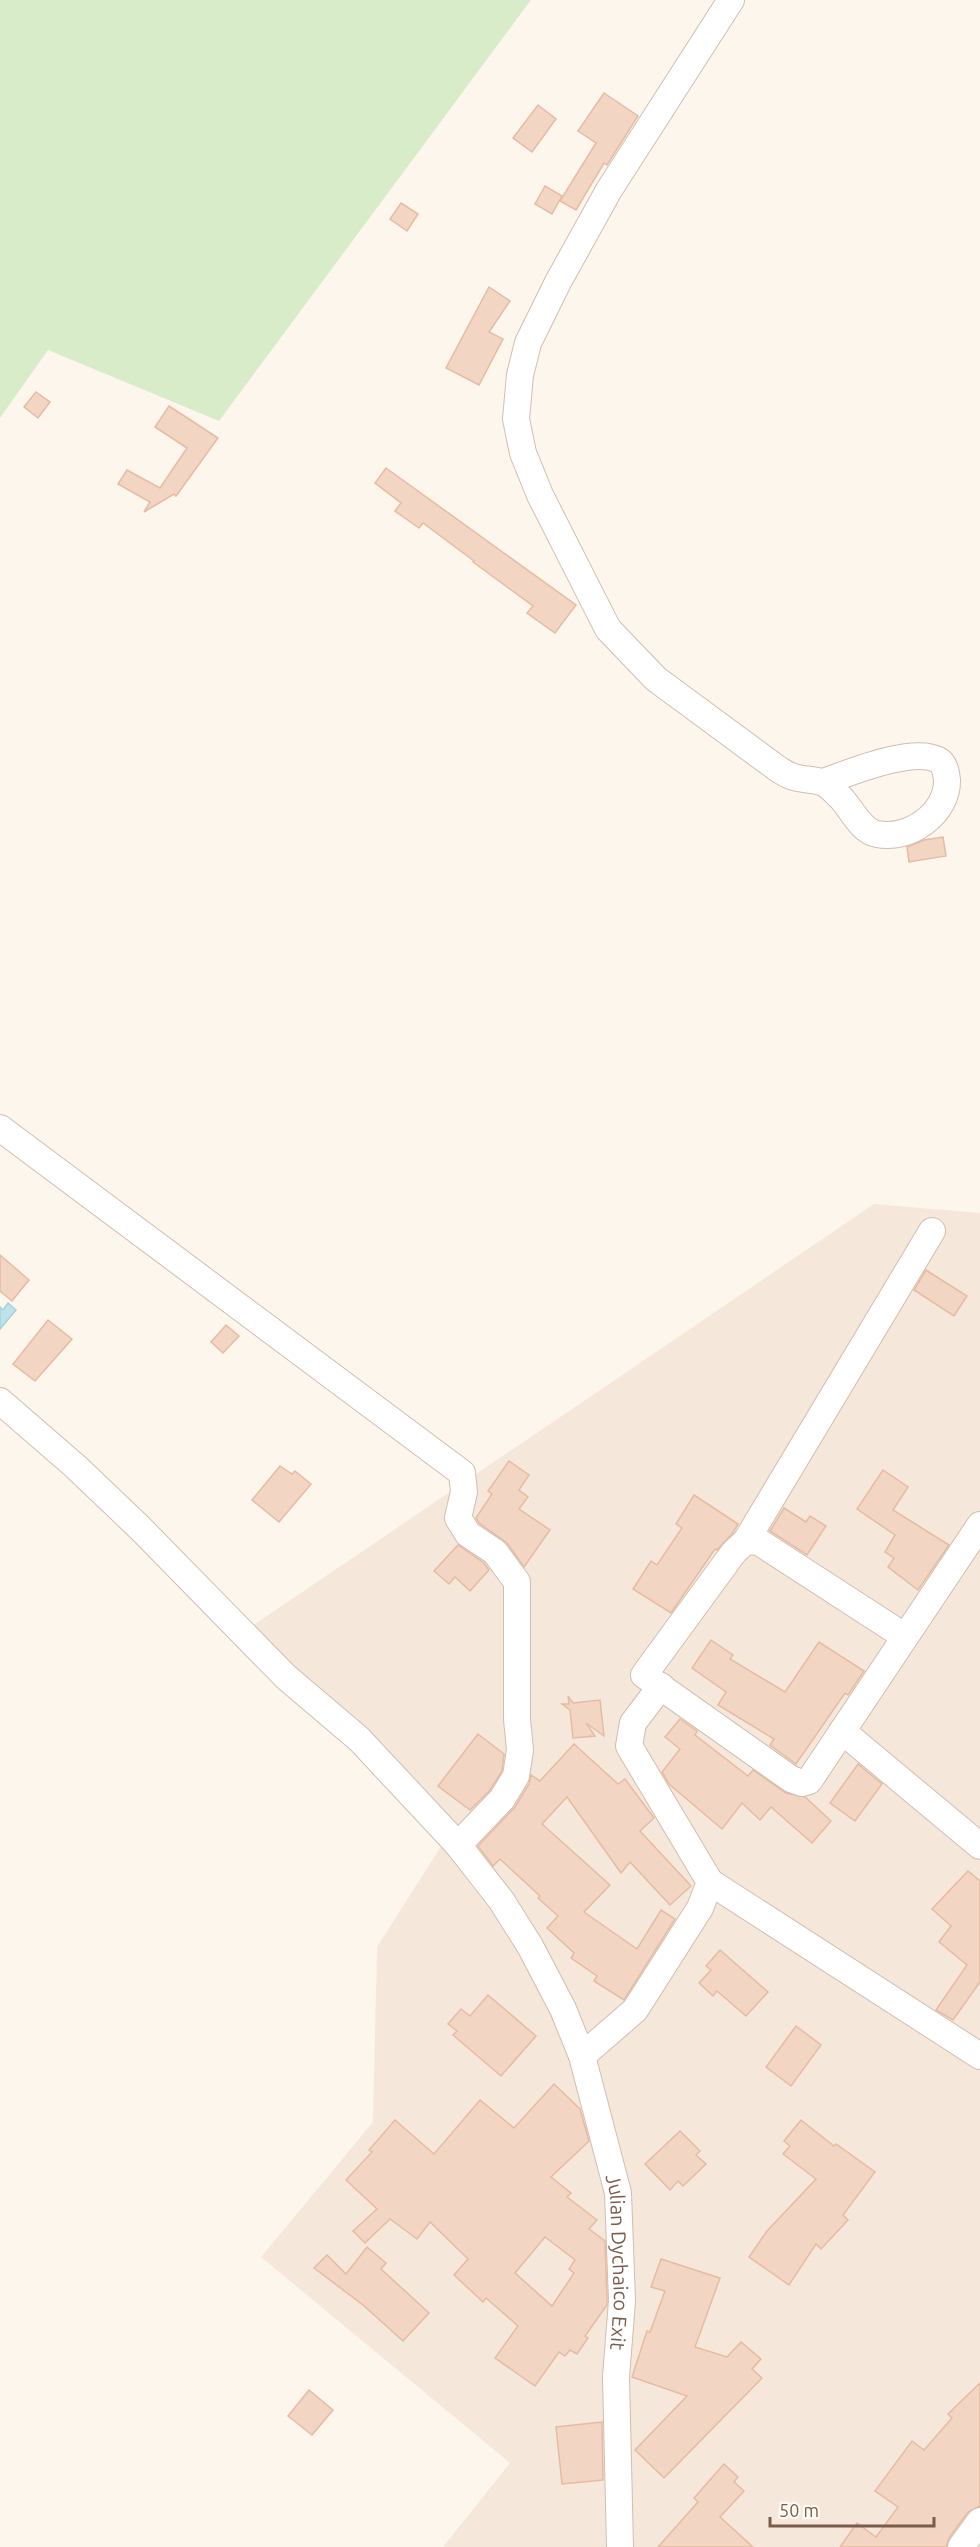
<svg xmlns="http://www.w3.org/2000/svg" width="980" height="2547" viewBox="0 0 980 2547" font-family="Ubuntu,sans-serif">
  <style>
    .residential { fill: #f5e8da }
    .green { fill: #d8ecc9 }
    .water { fill: #bfe3e8; stroke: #a5d3da; stroke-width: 1.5 }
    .building { fill: #f3d5c3; stroke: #e6bba3; stroke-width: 1.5; fill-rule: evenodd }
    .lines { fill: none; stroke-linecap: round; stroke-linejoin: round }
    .minor-casing { stroke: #d1beb0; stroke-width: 28 }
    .minor { stroke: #fff; stroke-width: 26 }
    .labels { text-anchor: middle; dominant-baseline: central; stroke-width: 4.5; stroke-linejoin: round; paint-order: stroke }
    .street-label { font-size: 20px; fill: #7a5c4d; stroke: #fffaf3 }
  </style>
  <rect width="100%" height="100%" fill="#fdf6ec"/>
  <!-- residential -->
  <polygon class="residential" points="874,1204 980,1213 980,2547 443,2547 510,2463 261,2257 373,2122 377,1947 445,1840 242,1633"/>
  <!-- green -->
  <polygon class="green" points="0,0 531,0 219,421 48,350 0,418"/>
  <!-- water -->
  <polygon class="water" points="8,1303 16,1310 0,1329 0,1307 3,1310"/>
  <!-- building -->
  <g class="building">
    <polygon points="604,93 638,116 607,165 604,163 576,210 560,201 596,143 578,131"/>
    <polygon points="538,105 556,119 532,152 513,138"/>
    <polygon points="545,186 562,196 552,214 535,204"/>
    <polygon points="401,203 418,214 407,231 390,219"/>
    <polygon points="489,287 510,301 489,332 503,339 479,385 446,368"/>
    <polygon points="36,392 50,402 38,418 24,407"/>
    <polygon points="169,406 218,438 176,496 174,494 144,512 150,502 118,484 127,470 160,488 187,448 155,427"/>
    <polygon points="386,468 576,605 555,633 527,613 533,606 473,562 474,561 423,523 419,528 395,511 401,503 375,483"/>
    <polygon points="943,837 946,856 909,862 907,847 924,840"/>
    <polygon points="0,1255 29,1280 12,1301 0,1291"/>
    <polygon points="926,1270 967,1296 954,1316 914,1290"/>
    <polygon points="48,1320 72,1339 35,1381 13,1364"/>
    <polygon points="226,1325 239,1336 223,1353 211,1342"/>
    <polygon points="509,1461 529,1475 519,1490 528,1497 519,1509 550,1530 524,1567 507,1543 479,1523 476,1518 492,1494 488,1491"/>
    <polygon points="280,1466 292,1474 295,1471 311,1484 279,1522 252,1500"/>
    <polygon points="883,1470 908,1487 893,1510 949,1545 918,1590 888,1567 894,1558 885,1552 895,1535 857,1509"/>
    <polygon points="694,1495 738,1524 732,1534 717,1550 715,1549 671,1613 633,1589 651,1561 657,1565 682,1528 676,1524"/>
    <polygon points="784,1508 806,1522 810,1516 826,1526 807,1555 770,1531"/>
    <polygon points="458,1545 484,1563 489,1570 470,1591 455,1577 449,1584 434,1571"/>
    <polygon points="711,1640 733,1655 730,1659 785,1692 819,1642 864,1671 848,1695 845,1693 796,1764 770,1745 774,1739 718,1705 726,1692 692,1668"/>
    <polygon points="568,1696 573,1703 600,1700 604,1736 586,1723 595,1736 573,1738 570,1710 562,1704 569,1704"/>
    <polygon points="680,1719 697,1731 695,1735 748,1776 753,1770 786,1793 805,1797 831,1821 812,1843 771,1807 760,1820 742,1803 722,1829 669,1784 662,1772 680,1749 665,1737"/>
    <polygon points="478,1734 504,1754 502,1771 490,1790 470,1810 438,1786"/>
    <polygon points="574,1744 618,1784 625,1779 654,1818 640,1831 691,1886 670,1905 630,1862 621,1873 567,1797 542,1824 610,1885 584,1912 637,1949 661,1910 675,1919 624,2000 594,1981 597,1976 571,1958 574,1953 547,1928 558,1916 538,1898 540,1896 500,1859 493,1866 478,1846 515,1807 529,1784 531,1775 540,1781"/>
    <polygon points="858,1764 882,1784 855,1821 830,1803"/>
    <polygon points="968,1871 980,1881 980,1982 953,2020 936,2010 967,1965 939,1942 951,1926 932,1909"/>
    <polygon points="720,1950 768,1992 746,2016 717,1991 713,1996 699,1983 711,1970 706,1966"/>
    <polygon points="488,1995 536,2036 501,2076 453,2035 457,2031 448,2024 461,2009 470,2016"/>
    <polygon points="796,2026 821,2045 791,2086 766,2067"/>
    <path d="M554,2084L580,2109L589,2141L551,2177L571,2193L567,2197L597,2220L589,2229L605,2241L607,2301V2305L585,2336L588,2338L577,2354L570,2350L565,2356L559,2352L535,2386L495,2358L518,2326L486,2298L483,2302L454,2275L468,2259L430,2222L417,2239L390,2219L365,2243L353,2231L377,2209L346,2180L372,2152L369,2150L395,2120L434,2154L480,2100L514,2128ZM545,2237L575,2260L569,2269L574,2273L552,2306L515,2273Z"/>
    <polygon points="801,2120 834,2146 836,2144 875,2172 843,2215 848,2220 821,2249 816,2244 789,2285 749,2257 767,2231 816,2179 783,2154 790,2146 784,2141"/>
    <polygon points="680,2131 700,2151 696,2155 706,2164 683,2186 678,2181 670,2190 645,2164"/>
    <polygon points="367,2247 386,2263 381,2269 429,2313 403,2341 363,2305 314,2268 327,2255 346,2274"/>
    <polygon points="661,2259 720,2278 695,2347 727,2357 741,2342 761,2359 752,2369 762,2378 664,2478 635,2450 687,2396 632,2377 647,2331 650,2332 665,2291 651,2287"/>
    <polygon points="980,2383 980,2506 968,2512 949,2538 946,2547 840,2547 857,2523 876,2537 898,2507 875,2491 912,2441 924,2450 952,2418 948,2414"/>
    <polygon points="309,2390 333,2410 312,2435 288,2416"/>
    <polygon points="602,2422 603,2480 562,2484 556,2427"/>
    <polygon points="724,2464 738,2477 734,2482 744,2491 720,2517 753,2547 658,2547 698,2502 694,2498"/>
  </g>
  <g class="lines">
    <!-- minor casing -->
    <g class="minor-casing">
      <g id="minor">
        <path d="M731,0L609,190L558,282L528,343L520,375L516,419L523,453L540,495L608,629L656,679L778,769C783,772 789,776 794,777C803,780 813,779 821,782C828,784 834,791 839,796C851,807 860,831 877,834C909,841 948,813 947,780C946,772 945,764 938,760C913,746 849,773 823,782"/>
        <polyline points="0,1128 462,1473 464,1492 458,1518 468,1534 495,1552 517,1582 517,1719 520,1750 516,1776 502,1799 458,1845"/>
        <path id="s1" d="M0,1401L75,1466L140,1528L286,1677L359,1739L458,1845L501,1900L530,1946L563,2009L582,2056L618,2193L622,2301L616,2377L620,2547"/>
        <polyline points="746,1541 932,1231"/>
        <polyline points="904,1636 759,1542 746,1541 734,1552 644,1675 791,1779 802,1783 809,1781 980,1525"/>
        <polyline points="842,1731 980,1846"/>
        <polyline points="710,1882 980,2056"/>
        <polyline points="582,2056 635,2010 700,1908 710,1882 629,1746 633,1723 661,1686"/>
        <polyline points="961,2547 980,2521"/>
      </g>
    </g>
    <!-- minor -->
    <use href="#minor" class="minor"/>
  </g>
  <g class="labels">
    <!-- street labels -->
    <g class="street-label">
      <text stroke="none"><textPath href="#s1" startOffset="1095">Julian Dychaico Exit</textPath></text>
    </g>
  </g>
  <!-- scale -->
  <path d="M770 2517v9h164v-9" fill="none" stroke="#7a5c4d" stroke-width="3"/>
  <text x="779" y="2517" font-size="18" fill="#7a5c4d" stroke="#fffaf3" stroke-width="4.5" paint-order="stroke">50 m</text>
</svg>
